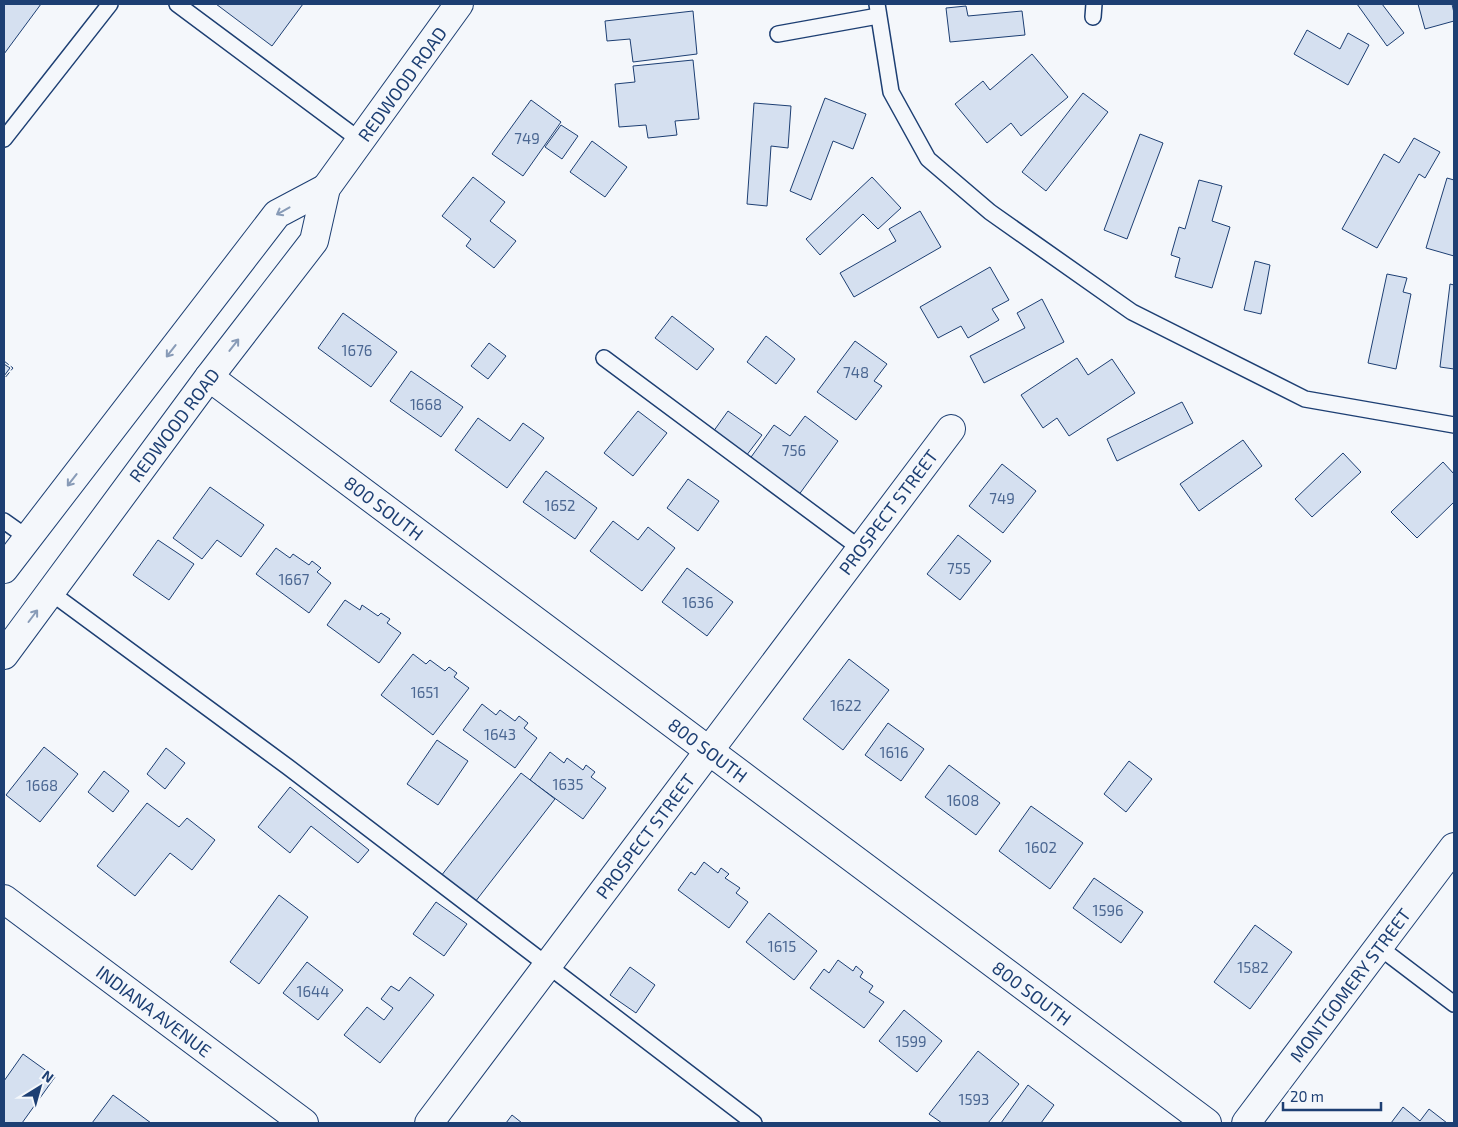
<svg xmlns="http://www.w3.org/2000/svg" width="1458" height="1127" viewBox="0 0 1458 1127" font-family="'Exo 2',sans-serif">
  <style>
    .building { fill: #d5e0f0; stroke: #1d3f73 }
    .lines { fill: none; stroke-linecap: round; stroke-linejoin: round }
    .lane-casing { stroke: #1d3f73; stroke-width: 18 }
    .street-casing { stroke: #1d3f73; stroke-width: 30 }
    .secondary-casing { stroke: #1d3f73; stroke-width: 30 }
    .primary-casing { stroke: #1d3f73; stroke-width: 30 }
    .lane { stroke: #f4f7fb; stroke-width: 15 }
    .street { stroke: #f4f7fb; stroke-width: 28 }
    .secondary { stroke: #f4f7fb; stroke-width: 28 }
    .primary { stroke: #f4f7fb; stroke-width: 28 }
    .fence { stroke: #1d3f73; stroke-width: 1; stroke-dasharray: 6 2.5; stroke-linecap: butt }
    .oneway { stroke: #889bb7 }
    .labels { text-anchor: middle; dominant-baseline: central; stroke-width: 4; stroke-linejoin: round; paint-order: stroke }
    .number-label { font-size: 15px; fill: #4b6792 }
    .street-label { font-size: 18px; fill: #1d3f73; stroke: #f4f7fb }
  </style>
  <rect width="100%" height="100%" fill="#f4f7fb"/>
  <!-- building -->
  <g class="building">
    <polygon points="4,4 41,4 4,54"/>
    <polygon points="216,4 303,4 272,46"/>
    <polygon points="1357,4 1382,4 1404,33 1387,46"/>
    <polygon points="1418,4 1452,4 1454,13 1454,21 1425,29"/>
    <polygon points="966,6 968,16 1022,11 1025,35 950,42 946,8"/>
    <polygon points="693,11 697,54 633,62 630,39 607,41 605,21"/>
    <polygon points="1307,30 1340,49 1348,33 1369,45 1348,85 1294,54"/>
    <polygon points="1032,54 1068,97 1021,136 1011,123 987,143 955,104 983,81 990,90"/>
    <polygon points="693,60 699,119 675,121 677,135 648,138 646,125 619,127 615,84 635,82 633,66"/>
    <polygon points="1083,93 1108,112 1046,191 1022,172"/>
    <polygon points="825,98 866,114 853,149 833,141 811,200 790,191"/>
    <polygon points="531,100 561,122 523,176 492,154"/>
    <polygon points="754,103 791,106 788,148 771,146 767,206 747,204"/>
    <polygon points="561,125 578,136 562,159 545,147"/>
    <polygon points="1140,134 1163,143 1127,239 1104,230"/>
    <polygon points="1414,138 1440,152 1425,178 1419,174 1377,248 1342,229 1384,154 1399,163"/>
    <polygon points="592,141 627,167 605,197 570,172"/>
    <polygon points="473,177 505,202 490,221 516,241 494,268 466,246 471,239 442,216"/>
    <polygon points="872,177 901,208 878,229 863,214 820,255 806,239"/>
    <polygon points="1447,178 1454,180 1454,256 1426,248"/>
    <polygon points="1199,180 1222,186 1212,221 1230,227 1212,288 1175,277 1180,258 1171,255 1179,227 1185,229"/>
    <polygon points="920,211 941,247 854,297 840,273 896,241 889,229"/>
    <polygon points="1255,261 1270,265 1261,314 1244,310"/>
    <polygon points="990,267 1009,300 992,309 999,320 968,338 961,326 938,338 920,307"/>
    <polygon points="1387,274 1407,278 1403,292 1411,294 1396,369 1368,363"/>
    <polygon points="1450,284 1454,285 1454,369 1440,367"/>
    <polygon points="1042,299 1064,342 984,383 970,356 1025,328 1017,313"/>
    <polygon points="343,313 397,352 371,387 318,348"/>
    <polygon points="672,316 714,349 697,370 655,338"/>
    <polygon points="766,336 795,359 776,384 747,362"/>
    <polygon points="855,341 887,364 874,381 882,386 856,420 817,392"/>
    <polygon points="489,343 506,356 488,379 471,366"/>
    <polygon points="1077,358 1088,375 1112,359 1135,393 1069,436 1057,418 1043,428 1021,395"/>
    <polygon points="4,364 10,368 4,376"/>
    <polygon points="411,371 463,407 441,437 390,401"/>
    <polygon points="1182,402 1193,423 1117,461 1107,439"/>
    <polygon points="638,411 667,433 633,476 604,453"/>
    <polygon points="728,411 762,435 746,456 713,432"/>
    <polygon points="805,416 838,441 798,496 749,460 774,425 790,436"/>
    <polygon points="478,418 510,441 523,423 544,438 507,488 455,450"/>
    <polygon points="1243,440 1262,466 1199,511 1180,484"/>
    <polygon points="1343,453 1361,472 1312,517 1295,499"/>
    <polygon points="1443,462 1454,474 1454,502 1417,538 1391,512"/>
    <polygon points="1002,464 1036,491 1003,533 969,506"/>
    <polygon points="546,471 597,508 575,539 523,502"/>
    <polygon points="688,479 719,501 698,531 667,508"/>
    <polygon points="210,487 264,525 241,557 217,540 202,559 173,538"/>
    <polygon points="613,521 638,540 648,527 675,548 642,591 590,551"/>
    <polygon points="958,535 991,561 960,600 927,574"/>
    <polygon points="158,540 194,564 169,600 133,575"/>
    <polygon points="276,548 290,558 293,554 309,565 312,561 321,568 317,572 331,583 309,613 256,574"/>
    <polygon points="687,568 733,602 707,636 662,602"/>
    <polygon points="345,600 360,610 362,605 378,616 381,613 390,619 387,623 401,633 379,663 327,625"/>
    <polygon points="413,654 426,664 430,660 445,671 449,667 457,673 454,677 469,688 433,735 381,695"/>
    <polygon points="849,659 889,690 843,750 803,719"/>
    <polygon points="482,704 496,715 500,710 515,721 519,716 528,723 524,728 537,738 515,768 463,730"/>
    <polygon points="888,723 924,749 901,781 865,755"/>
    <polygon points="437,740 468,761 438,805 407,784"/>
    <polygon points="44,747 78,774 40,822 6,795"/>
    <polygon points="166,748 185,763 165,789 147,774"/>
    <polygon points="550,752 564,763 567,758 583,770 586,765 595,772 591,777 606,788 583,819 530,780"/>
    <polygon points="1129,761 1152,779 1126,812 1104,794"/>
    <polygon points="949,765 1000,803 976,835 925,797"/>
    <polygon points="104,771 129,791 113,812 88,792"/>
    <polygon points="521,773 555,799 475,902 441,876"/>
    <polygon points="290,787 369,850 358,863 311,826 290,853 258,827"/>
    <polygon points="147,803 179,827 187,818 215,840 192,870 170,853 135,896 97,866"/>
    <polygon points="1031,806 1083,843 1050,889 999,851"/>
    <polygon points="704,862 718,873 721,868 729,874 725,878 740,888 736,893 748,902 729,928 678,890 691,872 695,875"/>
    <polygon points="1094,878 1143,912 1121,943 1073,908"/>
    <polygon points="279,895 308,917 259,984 230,962"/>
    <polygon points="436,902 467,924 444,956 413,934"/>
    <polygon points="769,913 817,951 794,980 746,942"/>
    <polygon points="1255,925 1292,952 1250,1009 1214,982"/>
    <polygon points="838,960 853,971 856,966 863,972 860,977 873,986 869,992 884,1002 864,1028 810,988 824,969 829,973"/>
    <polygon points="307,962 343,990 318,1020 283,993"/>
    <polygon points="630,967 655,985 636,1013 610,995"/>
    <polygon points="410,977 434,995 380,1063 344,1035 367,1007 384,1020 393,1008 381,999 391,986 399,991"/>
    <polygon points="904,1010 942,1041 917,1072 879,1041"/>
    <polygon points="978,1051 1019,1084 988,1123 942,1123 929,1114"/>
    <polygon points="23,1054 55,1077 22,1123 4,1123 4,1081"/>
    <polygon points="1028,1085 1054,1105 1041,1123 1001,1123"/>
    <polygon points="113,1095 151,1123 92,1123"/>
    <polygon points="1403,1107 1420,1121 1429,1109 1447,1123 1391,1123"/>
    <polygon points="512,1115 522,1123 506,1123"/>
  </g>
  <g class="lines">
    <!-- lane casing -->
    <g class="lane-casing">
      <g id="lane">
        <polyline points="177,4 361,141"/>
        <polyline points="877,4 891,92 928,159 990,212 1132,312 1305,399 1454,425"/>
        <polyline points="1093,17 1094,4"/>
        <polyline points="778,34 878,16"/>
        <polyline points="4,139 110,4"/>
        <polyline points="604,358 861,549"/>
        <polyline points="4,521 28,538"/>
        <polyline points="50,592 288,767 754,1123"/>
        <polyline points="1379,947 1454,1004"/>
      </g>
    </g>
    <!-- street casing -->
    <g class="street-casing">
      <g id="street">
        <polyline points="209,377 1207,1123"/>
        <polyline points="429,1123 951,429"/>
        <polyline points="1246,1123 1454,847"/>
      </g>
    </g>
    <!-- secondary casing -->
    <g class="secondary-casing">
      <polyline id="secondary" points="4,899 304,1123"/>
    </g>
    <!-- primary casing -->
    <g class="primary-casing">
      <g id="primary">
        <polyline points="4,569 277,214 326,188"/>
        <polyline points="4,655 209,377 314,241 326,188 459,4"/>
      </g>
    </g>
    <!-- lane -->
    <use href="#lane" class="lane"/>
    <!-- street -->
    <use href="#street" class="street"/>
    <!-- secondary -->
    <use href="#secondary" class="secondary"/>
    <!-- primary -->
    <use href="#primary" class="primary"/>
    <!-- fence -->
    <polyline class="fence" points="4,361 13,368 4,379"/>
  </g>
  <!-- one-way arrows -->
  <defs><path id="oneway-shaft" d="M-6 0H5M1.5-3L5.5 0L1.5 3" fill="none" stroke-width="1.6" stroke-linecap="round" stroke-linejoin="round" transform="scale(1.25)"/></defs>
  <g class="oneway">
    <use href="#oneway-shaft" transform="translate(283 211) rotate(151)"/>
    <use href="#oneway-shaft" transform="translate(234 345) rotate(-52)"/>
    <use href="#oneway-shaft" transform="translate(171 351) rotate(128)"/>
    <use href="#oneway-shaft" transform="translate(72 480) rotate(128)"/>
    <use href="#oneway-shaft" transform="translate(33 616) rotate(-53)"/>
  </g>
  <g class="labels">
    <!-- number labels -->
    <g class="number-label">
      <text x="527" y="138">749</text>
      <text x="357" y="350">1676</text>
      <text x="856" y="372">748</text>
      <text x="426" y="404">1668</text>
      <text x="794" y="450">756</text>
      <text x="1002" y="498">749</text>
      <text x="560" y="505">1652</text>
      <text x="959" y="568">755</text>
      <text x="294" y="579">1667</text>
      <text x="698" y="602">1636</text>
      <text x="425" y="692">1651</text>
      <text x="846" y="705">1622</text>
      <text x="500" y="734">1643</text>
      <text x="894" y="752">1616</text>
      <text x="568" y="784">1635</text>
      <text x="42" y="785">1668</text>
      <text x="963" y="800">1608</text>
      <text x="1041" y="847">1602</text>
      <text x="1108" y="910">1596</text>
      <text x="782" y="946">1615</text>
      <text x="1253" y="967">1582</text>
      <text x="313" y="991">1644</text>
      <text x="911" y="1041">1599</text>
      <text x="974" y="1099">1593</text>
    </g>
    <!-- street labels -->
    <g class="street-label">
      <text transform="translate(402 84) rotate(-54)">REDWOOD ROAD</text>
      <text transform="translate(174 425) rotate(-53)">REDWOOD ROAD</text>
      <text transform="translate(384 508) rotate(37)">800 SOUTH</text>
      <text transform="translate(888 512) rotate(-53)">PROSPECT STREET</text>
      <text transform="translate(708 750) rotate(37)">800 SOUTH</text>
      <text transform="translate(645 836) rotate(-53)">PROSPECT STREET</text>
      <text transform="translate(1350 985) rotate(-53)">MONTGOMERY STREET</text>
      <text transform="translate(1032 993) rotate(37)">800 SOUTH</text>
      <text transform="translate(154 1011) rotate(37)">INDIANA AVENUE</text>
    </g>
  </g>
  <!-- border -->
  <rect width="1458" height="1127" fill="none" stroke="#1d3f73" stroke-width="10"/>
  <!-- north arrow -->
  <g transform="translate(40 1087) rotate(37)" stroke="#f4f7fb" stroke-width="4" paint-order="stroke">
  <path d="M0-4L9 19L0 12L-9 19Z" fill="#1d3f73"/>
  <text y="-8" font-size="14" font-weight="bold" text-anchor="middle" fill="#1d3f73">N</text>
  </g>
  <!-- scale -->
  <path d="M1283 1102v8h98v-8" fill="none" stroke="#1d3f73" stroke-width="2.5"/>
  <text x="1290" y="1102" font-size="15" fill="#1d3f73" stroke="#f4f7fb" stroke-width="4" paint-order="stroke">20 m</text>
</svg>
